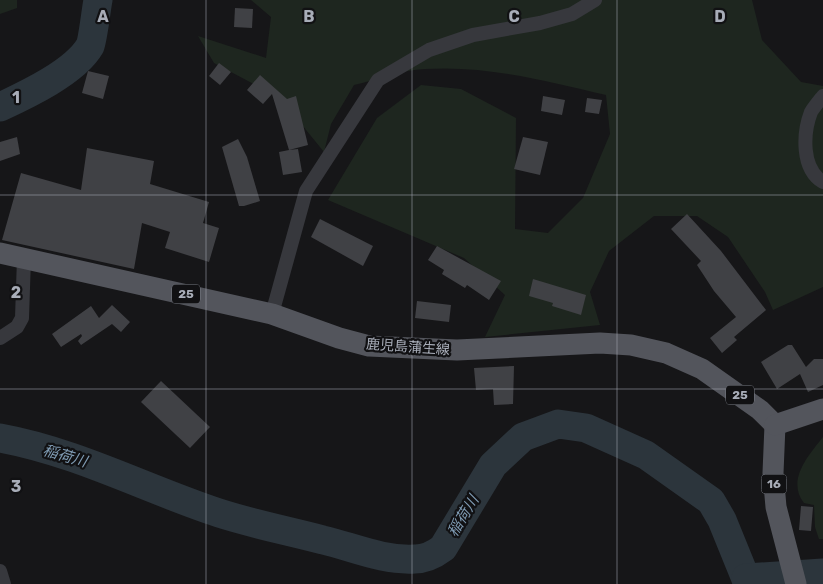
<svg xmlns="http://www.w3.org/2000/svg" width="823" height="584" viewBox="0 0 823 584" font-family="Rubik,'Noto Sans JP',sans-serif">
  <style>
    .green { fill: #1e261f }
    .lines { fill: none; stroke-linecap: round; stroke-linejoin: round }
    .river { stroke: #2c353c; stroke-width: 29 }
    .building { fill: #404145 }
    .street { stroke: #37383d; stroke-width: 14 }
    .primary { stroke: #53555c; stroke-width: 21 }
    .grid { fill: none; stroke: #a8adb8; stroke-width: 1; stroke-opacity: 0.55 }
    .labels { text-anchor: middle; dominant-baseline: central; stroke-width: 4.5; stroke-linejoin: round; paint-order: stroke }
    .shield { fill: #111113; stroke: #7b7e86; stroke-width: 1 }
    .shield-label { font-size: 12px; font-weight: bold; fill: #a8adb8 }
    .street-label { font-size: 14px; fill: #a8adb8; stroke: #111113 }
    .water-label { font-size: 15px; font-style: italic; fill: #7f9bb3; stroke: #111113 }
    .grid-label { font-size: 16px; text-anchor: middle; font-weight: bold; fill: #a8adb8; stroke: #111113; stroke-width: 4.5; stroke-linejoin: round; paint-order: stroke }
  </style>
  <rect width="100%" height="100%" fill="#161618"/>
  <!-- green -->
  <g class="green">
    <polygon points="0,0 17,0 17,8 0,14"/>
    <path d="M251,0H752L762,40L801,82L823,86V287L773,310L765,292L728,237L697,216H654L609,251L590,292L600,325L485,337L505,295L464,258L328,200L377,118L421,85L461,89L516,118L515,229L548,233L583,198L610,134L606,95C547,81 486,65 425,69C401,70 376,80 354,85L331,124L324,152L280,98L214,63L198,36L266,58L271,17Z"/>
    <path d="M823,437V539H819L815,527L814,505L804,503C786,480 809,455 823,437Z"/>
  </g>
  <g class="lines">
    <!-- river -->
    <g class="river">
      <path d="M0,107C26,95 75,72 90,46C93,39 96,10 98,0"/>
      <path d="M0,438C77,452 146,489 219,513C253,524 289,531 323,540C353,547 383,561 415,559C426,559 435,554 443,548L493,465L523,437L558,424L586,428L646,455L711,501L722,520L748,584"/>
      <polyline points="746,578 823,573"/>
    </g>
  </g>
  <!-- building -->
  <g class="building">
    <polygon points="235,8 253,9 252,28 234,27"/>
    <polygon points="219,63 231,72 220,85 209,76"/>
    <polygon points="88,71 109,76 103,99 82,93"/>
    <polygon points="260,75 287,99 296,96 308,145 289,150 298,149 302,172 283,175 279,152 289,150 272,94 263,104 247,90"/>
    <polygon points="543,96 565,100 562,115 541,111"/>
    <polygon points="587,98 602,100 599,114 585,112"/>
    <polygon points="17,137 20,154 0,161 0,142"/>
    <polygon points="523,137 548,142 540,175 514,169"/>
    <polygon points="238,139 247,157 260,201 244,206 239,206 222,147"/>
    <polygon points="87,148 154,161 150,184 209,202 203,223 219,228 209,262 165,248 170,232 142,223 134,269 2,240 21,173 81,190"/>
    <polygon points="687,214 721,251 766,310 734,337 737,340 722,353 710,338 736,317 714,291 697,265 701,261 671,229"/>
    <polygon points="320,219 373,246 363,266 311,237"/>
    <polygon points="437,246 501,281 489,300 467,285 465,288 442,274 444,270 428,260"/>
    <polygon points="533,279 586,295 581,315 552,306 553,303 529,296"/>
    <polygon points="417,301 451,305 449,322 415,318"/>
    <polygon points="112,305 130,322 121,332 112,324 81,345 78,341 82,336 81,334 61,347 52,334 91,306 99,318"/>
    <polygon points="788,345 792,345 806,367 814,359 823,359 823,385 808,392 800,374 777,389 761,362"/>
    <polygon points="514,366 513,404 494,405 493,389 476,390 474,368"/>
    <polygon points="161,381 210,427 190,448 141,402"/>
    <polygon points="801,506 813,507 811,531 799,530"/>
  </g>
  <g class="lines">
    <!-- street -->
    <g class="street">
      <path d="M823,96C819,101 814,107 811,112C803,133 801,169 823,182"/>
      <polyline points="272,314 306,191 378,80 429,50 473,35 540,23 572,14 595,0"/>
      <polyline points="0,338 17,327 22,318 24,258"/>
      <polyline points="0,571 4,584"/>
    </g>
    <!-- primary -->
    <g class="primary">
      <polyline points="0,253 272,314 339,338 369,346 457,350 600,343 631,345 666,353 702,369 760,410 775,425"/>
      <polyline points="775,425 773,473 776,507 796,584"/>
      <polyline points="775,425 823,409"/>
    </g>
  </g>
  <!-- grid -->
  <path class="grid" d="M206,0V584M412,0V584M617,0V584M0,195H823M0,389H823"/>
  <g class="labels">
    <!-- shield labels -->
    <g class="shield">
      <rect x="172" y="284.5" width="28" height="19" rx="4"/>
      <rect x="726" y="385.5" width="28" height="19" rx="4"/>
      <rect x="761.5" y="474.5" width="25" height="19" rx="4"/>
    </g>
    <g class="shield-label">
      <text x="186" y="294">25</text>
      <text x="740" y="395">25</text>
      <text x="774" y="484">16</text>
    </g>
    <!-- street labels -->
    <g class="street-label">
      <text transform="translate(408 347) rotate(4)">鹿児島蒲生線</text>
    </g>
    <!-- water labels -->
    <g class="water-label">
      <text transform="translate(65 456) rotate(16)">稲荷川</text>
      <text transform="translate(463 516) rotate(-59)">稲荷川</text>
    </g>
  </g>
  <g class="grid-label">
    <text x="103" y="22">A</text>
    <text x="309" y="22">B</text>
    <text x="514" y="22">C</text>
    <text x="720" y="22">D</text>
    <text x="16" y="103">1</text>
    <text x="16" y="298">2</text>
    <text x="16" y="492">3</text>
  </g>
</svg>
